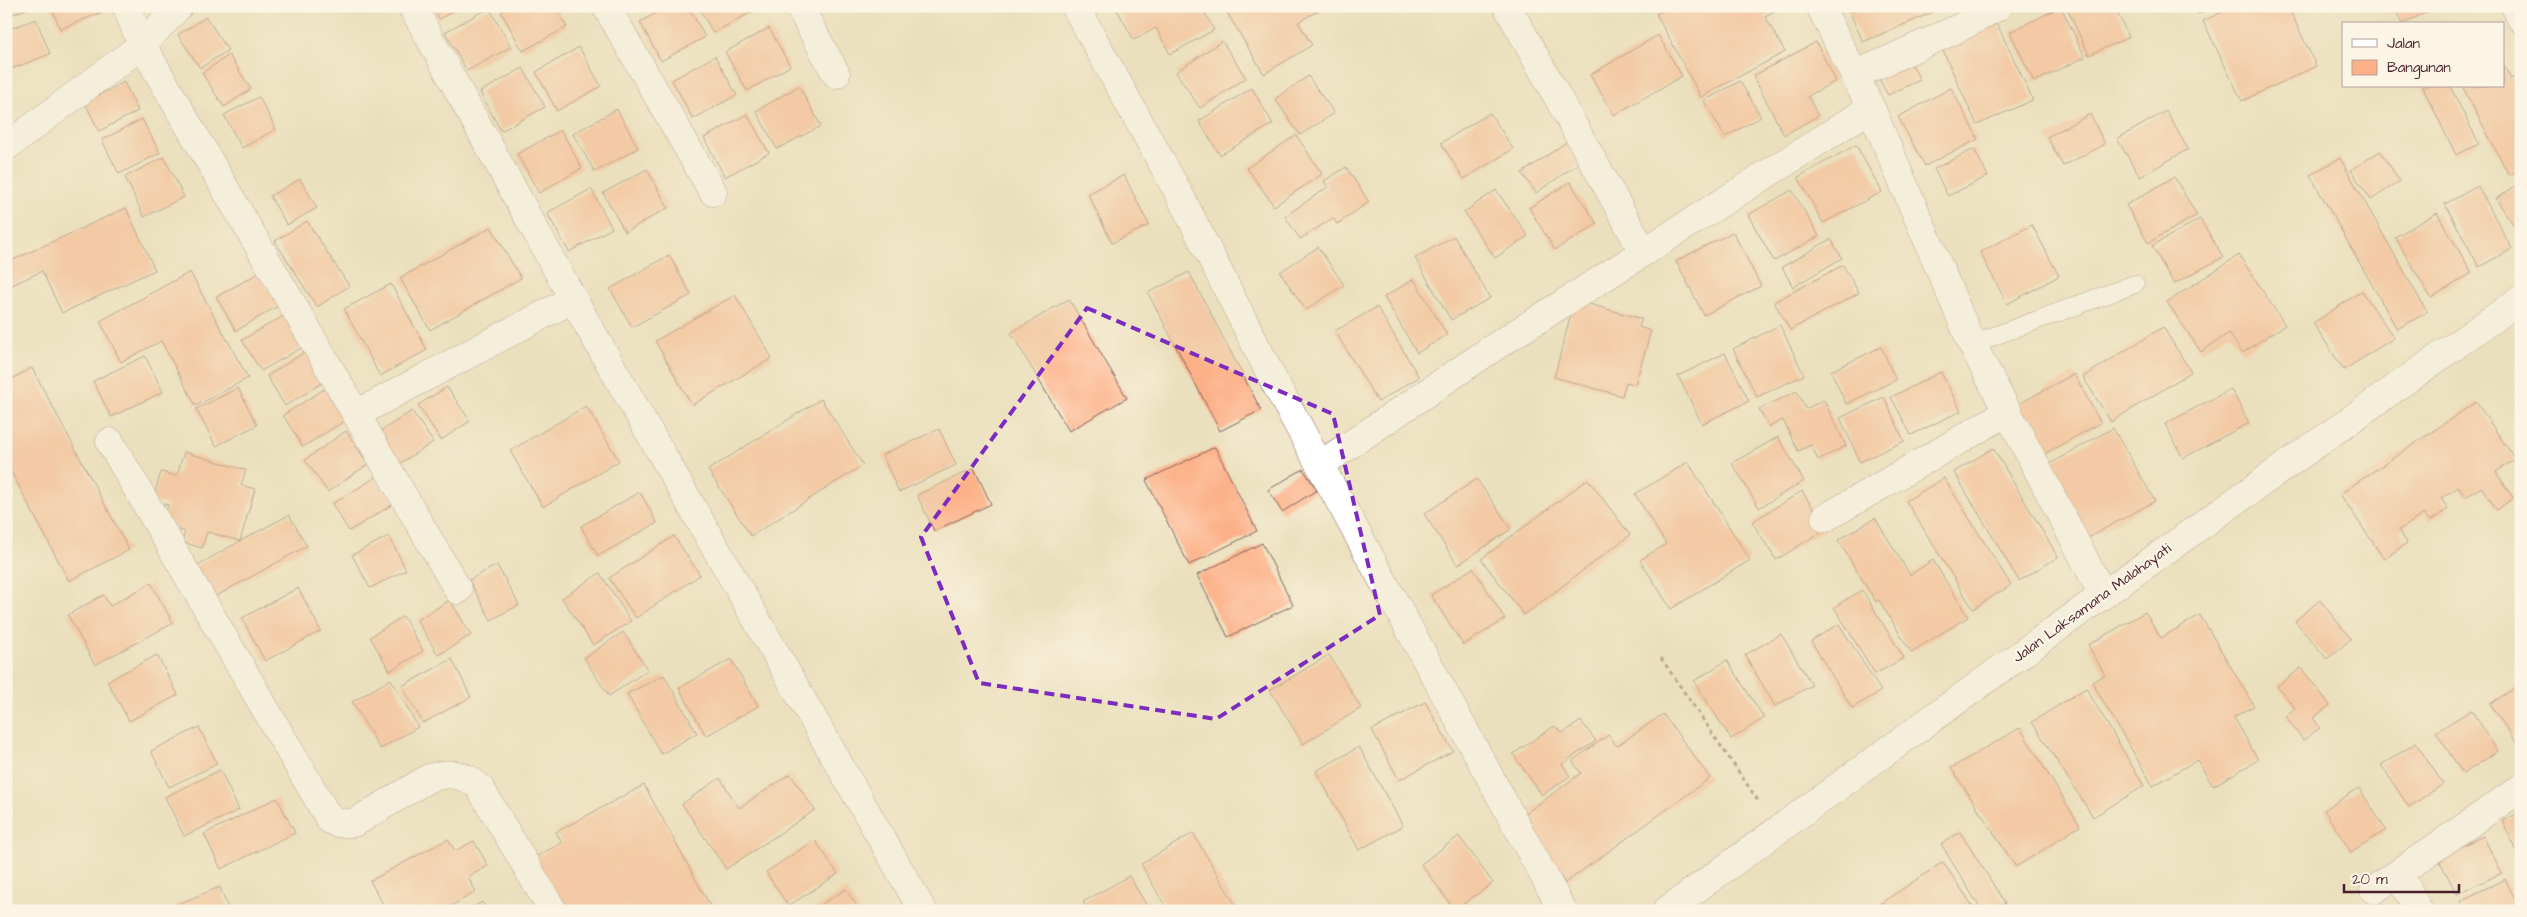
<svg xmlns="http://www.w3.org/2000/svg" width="2527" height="917" viewBox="0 0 2527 917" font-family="'Architects Daughter',sans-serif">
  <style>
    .building { fill: #fcb087 }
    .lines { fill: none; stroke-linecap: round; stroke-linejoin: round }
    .lane-casing { stroke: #82635e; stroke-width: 19 }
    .street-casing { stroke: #82635e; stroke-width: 29 }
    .highway-casing { stroke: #82635e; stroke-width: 29 }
    .path { stroke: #82635e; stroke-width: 3; stroke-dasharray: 4 4; stroke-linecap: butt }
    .lane { stroke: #fff; stroke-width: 18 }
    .street { stroke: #fff; stroke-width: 28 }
    .highway { stroke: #fff; stroke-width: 28 }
    .marked { fill: none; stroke: #7b2cbf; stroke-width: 4; stroke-dasharray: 10 6; stroke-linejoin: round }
    .labels { text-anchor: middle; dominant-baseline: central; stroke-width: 4.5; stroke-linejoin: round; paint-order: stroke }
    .street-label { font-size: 15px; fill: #4a1f2b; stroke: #fcf5e5 }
  </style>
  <rect width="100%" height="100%" fill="#fcf5e5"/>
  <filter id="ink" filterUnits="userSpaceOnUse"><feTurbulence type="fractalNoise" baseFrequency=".02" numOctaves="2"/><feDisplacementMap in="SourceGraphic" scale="10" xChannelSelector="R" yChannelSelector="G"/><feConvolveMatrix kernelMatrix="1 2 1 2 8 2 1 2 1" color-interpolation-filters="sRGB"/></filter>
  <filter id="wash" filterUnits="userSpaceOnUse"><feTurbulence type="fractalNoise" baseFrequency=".0096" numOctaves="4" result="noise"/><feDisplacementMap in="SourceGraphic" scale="20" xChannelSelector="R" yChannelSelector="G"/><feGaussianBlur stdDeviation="1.12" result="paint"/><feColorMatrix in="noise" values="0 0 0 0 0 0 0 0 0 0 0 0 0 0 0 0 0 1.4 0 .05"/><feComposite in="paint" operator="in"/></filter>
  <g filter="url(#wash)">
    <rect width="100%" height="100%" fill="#ebe0bd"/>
    <g id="blocks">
      <!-- building -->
      <g class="building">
        <polygon points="6,6 33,6 6,17"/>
        <polygon points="51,6 103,6 105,11 60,29"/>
        <polygon points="432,6 462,6 439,19"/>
        <polygon points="511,6 555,6 567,27 523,51 501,12"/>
        <polygon points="668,6 688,6 705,37 661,61 640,22"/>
        <polygon points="698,6 756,6 757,9 713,33"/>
        <polygon points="1115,6 1201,6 1214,30 1170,54 1156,28 1134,40"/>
        <polygon points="1223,6 1327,6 1298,22 1312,45 1264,74"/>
        <polygon points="1672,6 1784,6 1765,16 1785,52 1701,97 1656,14"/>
        <polygon points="1847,6 1931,6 1933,12 1863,42"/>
        <polygon points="2066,6 2114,6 2129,37 2089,55"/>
        <polygon points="2194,6 2216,6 2198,14"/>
        <polygon points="2235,6 2288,6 2316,66 2242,101 2203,21"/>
        <polygon points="2393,6 2439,6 2402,24"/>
        <polygon points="2061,7 2085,57 2034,82 2010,32"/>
        <polygon points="489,8 511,47 467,71 445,32"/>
        <polygon points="206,17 228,50 200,68 178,35"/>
        <polygon points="36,19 50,54 6,71 6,30"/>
        <polygon points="1997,24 2033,100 1977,125 1942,49"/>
        <polygon points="769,28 790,66 747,91 725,52"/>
        <polygon points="1658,35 1682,76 1614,115 1590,75"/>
        <polygon points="1222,41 1246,78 1200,108 1176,72"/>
        <polygon points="1816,42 1836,81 1808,96 1818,116 1784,135 1753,76"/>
        <polygon points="579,47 601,86 557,111 536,72"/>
        <polygon points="229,55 251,89 224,107 202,73"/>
        <polygon points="715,56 737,95 693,119 672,80"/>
        <polygon points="1909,59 1920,80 1888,95 1877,75"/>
        <polygon points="2503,64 2511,79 2520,74 2521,76 2521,169 2509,175 2462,86 2503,86"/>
        <polygon points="523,68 545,107 501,131 480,92"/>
        <polygon points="1308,76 1334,113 1300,135 1275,99"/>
        <polygon points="1740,81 1761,117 1725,137 1704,101"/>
        <polygon points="124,82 138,111 99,131 85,103"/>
        <polygon points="799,86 821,126 777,149 756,111"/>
        <polygon points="2422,86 2450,86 2479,144 2456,155"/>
        <polygon points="1252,88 1273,124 1220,155 1199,121"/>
        <polygon points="1951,88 1978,139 1925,166 1898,117"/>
        <polygon points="259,97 276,129 242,148 224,115"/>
        <polygon points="617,109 638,148 595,172 573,134"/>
        <polygon points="2166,111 2188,149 2140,177 2117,139"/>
        <polygon points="1490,113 1513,149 1464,179 1441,143"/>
        <polygon points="747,114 769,153 725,177 704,138"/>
        <polygon points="2090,114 2105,144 2063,166 2047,137"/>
        <polygon points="142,119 160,153 119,174 102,140"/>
        <polygon points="561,130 582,168 539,193 517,154"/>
        <polygon points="1296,135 1322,174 1274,206 1247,168"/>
        <polygon points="1571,139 1585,159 1536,193 1522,173"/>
        <polygon points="1856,145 1882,192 1823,223 1798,177"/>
        <polygon points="1974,149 1988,176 1948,196 1934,169"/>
        <polygon points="2380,151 2400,181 2371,200 2351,170"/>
        <polygon points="164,157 184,197 144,217 125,177"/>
        <polygon points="2340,158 2427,312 2397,329 2310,175"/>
        <polygon points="1346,167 1369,202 1337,224 1333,218 1300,239 1285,216 1328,187 1324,181"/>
        <polygon points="647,169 668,208 625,232 603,193"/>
        <polygon points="1124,175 1149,225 1112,243 1088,194"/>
        <polygon points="2174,177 2197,215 2148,243 2126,205"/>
        <polygon points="300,179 317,208 287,225 270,196"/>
        <polygon points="1570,182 1597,224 1555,250 1529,208"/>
        <polygon points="2521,182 2521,236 2496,199"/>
        <polygon points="2478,186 2512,249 2479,267 2445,204"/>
        <polygon points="591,189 612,228 569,252 547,213"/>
        <polygon points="1496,190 1528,236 1495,258 1464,212"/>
        <polygon points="1792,190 1819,236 1774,261 1748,215"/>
        <polygon points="126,208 155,270 62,313 42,271 8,287 6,263"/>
        <polygon points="2437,213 2472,273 2431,298 2395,237"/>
        <polygon points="2200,219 2223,257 2174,284 2152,246"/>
        <polygon points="307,221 349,286 317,307 275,241"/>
        <polygon points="2032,225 2059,276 2007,304 1980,252"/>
        <polygon points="491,227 521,278 430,330 400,278"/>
        <polygon points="1733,232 1761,286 1704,315 1676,261"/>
        <polygon points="1454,236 1490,298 1451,320 1415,258"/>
        <polygon points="1831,239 1842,258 1793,287 1782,267"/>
        <polygon points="1318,247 1344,285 1306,310 1280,272"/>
        <polygon points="669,255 691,295 632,327 610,289"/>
        <polygon points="2239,255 2285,325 2242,353 2229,333 2201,352 2167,302"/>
        <polygon points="1843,265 1859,293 1790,330 1774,302"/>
        <polygon points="190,272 248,378 196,406 161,341 121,362 100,321"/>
        <polygon points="1189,272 1261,410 1220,431 1148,293"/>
        <polygon points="259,273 278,306 236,331 216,297"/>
        <polygon points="1414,279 1447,335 1417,353 1384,297"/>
        <polygon points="391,284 427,350 380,376 344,309"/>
        <polygon points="2362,291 2394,338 2344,370 2313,323"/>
        <polygon points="735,295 772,358 692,405 655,341"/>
        <polygon points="1069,299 1127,398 1069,431 1011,333"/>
        <polygon points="1575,300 1642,319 1639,327 1651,331 1635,385 1626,382 1622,396 1554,377"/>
        <polygon points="1377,307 1419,377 1378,402 1335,331"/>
        <polygon points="285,315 303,347 261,371 242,340"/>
        <polygon points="1780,325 1804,375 1757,397 1733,349"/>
        <polygon points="2163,327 2191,372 2111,422 2083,377"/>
        <polygon points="1881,347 1896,380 1846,404 1831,371"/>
        <polygon points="308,350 327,380 285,406 267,376"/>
        <polygon points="1725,353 1749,401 1702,424 1678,376"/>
        <polygon points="145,356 163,392 111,417 93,381"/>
        <polygon points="32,368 129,550 69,581 6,462 6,382"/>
        <polygon points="1941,372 1961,411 1911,435 1891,397"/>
        <polygon points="2074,374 2101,423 2044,454 2017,405"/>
        <polygon points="447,387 470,421 441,440 418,405"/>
        <polygon points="238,388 257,425 216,446 196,409"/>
        <polygon points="326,388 346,420 303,447 283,415"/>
        <polygon points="2231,389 2249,423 2183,458 2165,424"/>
        <polygon points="1797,391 1806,409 1824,400 1846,446 1818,460 1811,445 1798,451 1783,420 1769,427 1759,409"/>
        <polygon points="1884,397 1904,441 1860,462 1840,418"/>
        <polygon points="821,399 863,465 751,536 708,470"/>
        <polygon points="2476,402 2515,459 2496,472 2513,498 2497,510 2481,487 2466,497 2458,487 2441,498 2448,509 2430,521 2424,514 2399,530 2407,543 2384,559 2340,494"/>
        <polygon points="586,406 619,461 543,507 510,451"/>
        <polygon points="412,411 433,442 399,464 379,432"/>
        <polygon points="2113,428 2155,501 2086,539 2044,467"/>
        <polygon points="939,429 956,465 899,492 882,455"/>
        <polygon points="346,431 368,464 328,492 305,460"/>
        <polygon points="1778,437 1804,481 1759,508 1732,463"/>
        <polygon points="1215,447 1257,531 1189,565 1146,480"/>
        <polygon points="1993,448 2058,557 2019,581 1954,472"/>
        <polygon points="184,452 246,470 241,485 255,489 240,541 289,515 307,546 209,600 191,569 240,541 207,532 202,548 182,542 185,532 163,525 168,505 152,501 161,472 177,476"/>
        <polygon points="1688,462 1750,560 1671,609 1640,560 1666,544 1635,494"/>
        <polygon points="974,468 991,504 934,531 917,495"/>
        <polygon points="1303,469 1317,490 1282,512 1268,490"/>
        <polygon points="378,476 395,503 349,531 332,504"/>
        <polygon points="1944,478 2011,585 1973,609 1906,501"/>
        <polygon points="1477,479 1511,529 1458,565 1424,514"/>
        <polygon points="1588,479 1630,535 1524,615 1481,559"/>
        <polygon points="1802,491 1826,529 1776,560 1752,522"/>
        <polygon points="640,492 657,523 598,556 581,526"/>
        <polygon points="1875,518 1910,575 1933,560 1968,617 1911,652 1879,600 1876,602 1838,540"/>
        <polygon points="389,536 406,570 370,588 352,555"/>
        <polygon points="674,536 700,575 636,618 609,578"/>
        <polygon points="1262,543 1293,605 1228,637 1197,575"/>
        <polygon points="497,565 519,605 491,620 469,580"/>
        <polygon points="1473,568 1505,619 1463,645 1431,595"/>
        <polygon points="600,573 631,621 593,645 562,598"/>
        <polygon points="151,583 173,623 95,665 68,615 103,595 110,606"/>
        <polygon points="298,588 321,631 265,661 242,618"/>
        <polygon points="1862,590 1904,658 1875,674 1834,607"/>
        <polygon points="450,600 471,635 438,655 417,620"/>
        <polygon points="2320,600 2351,639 2327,659 2295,621"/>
        <polygon points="2145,612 2161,638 2200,615 2254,706 2234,717 2258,760 2213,786 2197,760 2153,786 2092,682 2105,675 2088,645"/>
        <polygon points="403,616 423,651 390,671 370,637"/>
        <polygon points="1839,624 1881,691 1852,708 1811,641"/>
        <polygon points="623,632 648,670 609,696 584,658"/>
        <polygon points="1781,634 1812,685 1775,706 1745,655"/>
        <polygon points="157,655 178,695 129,721 107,681"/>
        <polygon points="1329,655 1361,708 1303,744 1270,690"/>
        <polygon points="452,659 471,697 423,723 402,686"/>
        <polygon points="731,659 758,706 706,736 679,688"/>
        <polygon points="1727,660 1764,718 1731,739 1694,681"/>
        <polygon points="2301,668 2330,705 2313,718 2320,728 2303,740 2285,716 2295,708 2277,686"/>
        <polygon points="664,675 697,733 661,754 627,694"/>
        <polygon points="391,679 418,727 380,749 352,702"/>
        <polygon points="2521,684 2521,743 2518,745 2490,704"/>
        <polygon points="2086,688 2144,786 2093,817 2032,722"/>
        <polygon points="1425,702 1453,751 1399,780 1372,730"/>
        <polygon points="2471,710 2498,751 2463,774 2436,732"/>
        <polygon points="1663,714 1710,778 1565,883 1518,819 1581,773 1572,761 1608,735 1617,746"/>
        <polygon points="1581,721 1596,741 1562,764 1570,776 1542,795 1513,754 1554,726 1563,733"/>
        <polygon points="199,727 217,764 169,787 151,751"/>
        <polygon points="2020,728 2080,826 2016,867 1951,768"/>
        <polygon points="2416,743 2443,784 2409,807 2381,765"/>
        <polygon points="1359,747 1403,826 1359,850 1316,771"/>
        <polygon points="220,770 239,810 184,836 165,797"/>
        <polygon points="790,774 815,810 726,869 682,804 720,778 739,808"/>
        <polygon points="644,785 713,911 560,911 531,859 562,843 556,832"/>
        <polygon points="2359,788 2386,830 2351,852 2324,810"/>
        <polygon points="277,798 295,833 221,869 204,834"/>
        <polygon points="2521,812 2521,859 2502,821"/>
        <polygon points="1960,832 2005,903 1993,911 1982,911 1941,844"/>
        <polygon points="1193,833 1239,911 1168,911 1141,864"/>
        <polygon points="1459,836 1493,883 1455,910 1421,864"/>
        <polygon points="2483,836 2502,873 2457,894 2438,858"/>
        <polygon points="448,839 455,851 474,841 488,866 468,877 476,892 442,911 387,911 370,881"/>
        <polygon points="815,840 838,874 788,906 766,872"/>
        <polygon points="1943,862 1976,911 1869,911"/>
        <polygon points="1129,876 1150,911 1088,911 1083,902"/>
        <polygon points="2505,879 2521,911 2465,911 2460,901"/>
        <polygon points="220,887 229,911 178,911 175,905"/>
        <polygon points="846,889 860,911 811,911"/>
        <polygon points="2379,901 2384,911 2360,911"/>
        <polygon points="482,902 487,911 467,911"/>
      </g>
    </g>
  </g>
  <g filter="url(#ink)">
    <use href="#blocks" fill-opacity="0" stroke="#82635e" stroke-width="1"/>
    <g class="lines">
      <!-- lane casing -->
      <g class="lane-casing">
        <polyline id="lane" points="1972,344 2135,284"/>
      </g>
      <!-- street casing -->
      <g class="street-casing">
        <g id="street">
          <polyline points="126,6 142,45 458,590"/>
          <polyline points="412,6 573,299 923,911"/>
          <polyline points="606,6 713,192"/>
          <polyline points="799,6 836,74"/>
          <polyline points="1075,6 1178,192 1274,381 1563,911"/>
          <polyline points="1507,6 1643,251"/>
          <polyline points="1820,6 1871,108 1972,344 2103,595"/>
          <polyline points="2515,6 2521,19"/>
          <polyline points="1855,75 1961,27 1999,6"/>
          <polyline points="6,147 142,45 179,6"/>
          <polyline points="356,414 573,299"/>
          <path d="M110,442L330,820L336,823H354L429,778C449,772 465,773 480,788L553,911"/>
          <polyline points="1320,465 1496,346 1871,108"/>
          <polyline points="1825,518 2008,412"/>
          <polyline points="2399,874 2419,911"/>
          <polyline points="2374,890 2521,788"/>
        </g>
      </g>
      <!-- highway casing -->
      <g class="highway-casing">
        <polyline id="highway" points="1666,911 2103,595 2521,299"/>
      </g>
      <!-- path -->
      <polyline class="path" points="1661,658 1759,802"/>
      <!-- lane -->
      <use href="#lane" class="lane"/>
      <!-- street -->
      <use href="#street" class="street"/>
      <!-- highway -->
      <use href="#highway" class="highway"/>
    </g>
  </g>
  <!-- marked area -->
  <path d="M0 0H2527V917H0ZM1087,308L1333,414L1380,615L1216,719L979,683L921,537Z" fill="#ebe0bd" fill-opacity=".55" fill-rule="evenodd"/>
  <path class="marked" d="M1087,308L1333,414L1380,615L1216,719L979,683L921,537Z"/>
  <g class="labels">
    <!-- street labels -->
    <g class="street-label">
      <text transform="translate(2092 603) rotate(-36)">Jalan Laksamana Malahayati</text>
    </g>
  </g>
  <!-- margin -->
  <rect width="2527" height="917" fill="none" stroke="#fcf5e5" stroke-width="25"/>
  <!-- legend -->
  <rect x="2342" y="22" width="162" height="65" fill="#fcf5e5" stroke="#b59f9b"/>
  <rect x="2352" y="39" width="25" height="8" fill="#ffffff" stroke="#b59f9b"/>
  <text x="2387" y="48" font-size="15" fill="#4a1f2b">Jalan</text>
  <rect x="2352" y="60" width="25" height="15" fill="#fcb087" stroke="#b59f9b"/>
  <text x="2387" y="72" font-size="15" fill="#4a1f2b">Bangunan</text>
  <!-- scale -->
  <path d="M2344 884v8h115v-8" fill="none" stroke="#4a1f2b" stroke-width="2.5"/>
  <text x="2352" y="884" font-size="15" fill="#4a1f2b" stroke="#fcf5e5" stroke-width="4" paint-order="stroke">20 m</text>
</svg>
